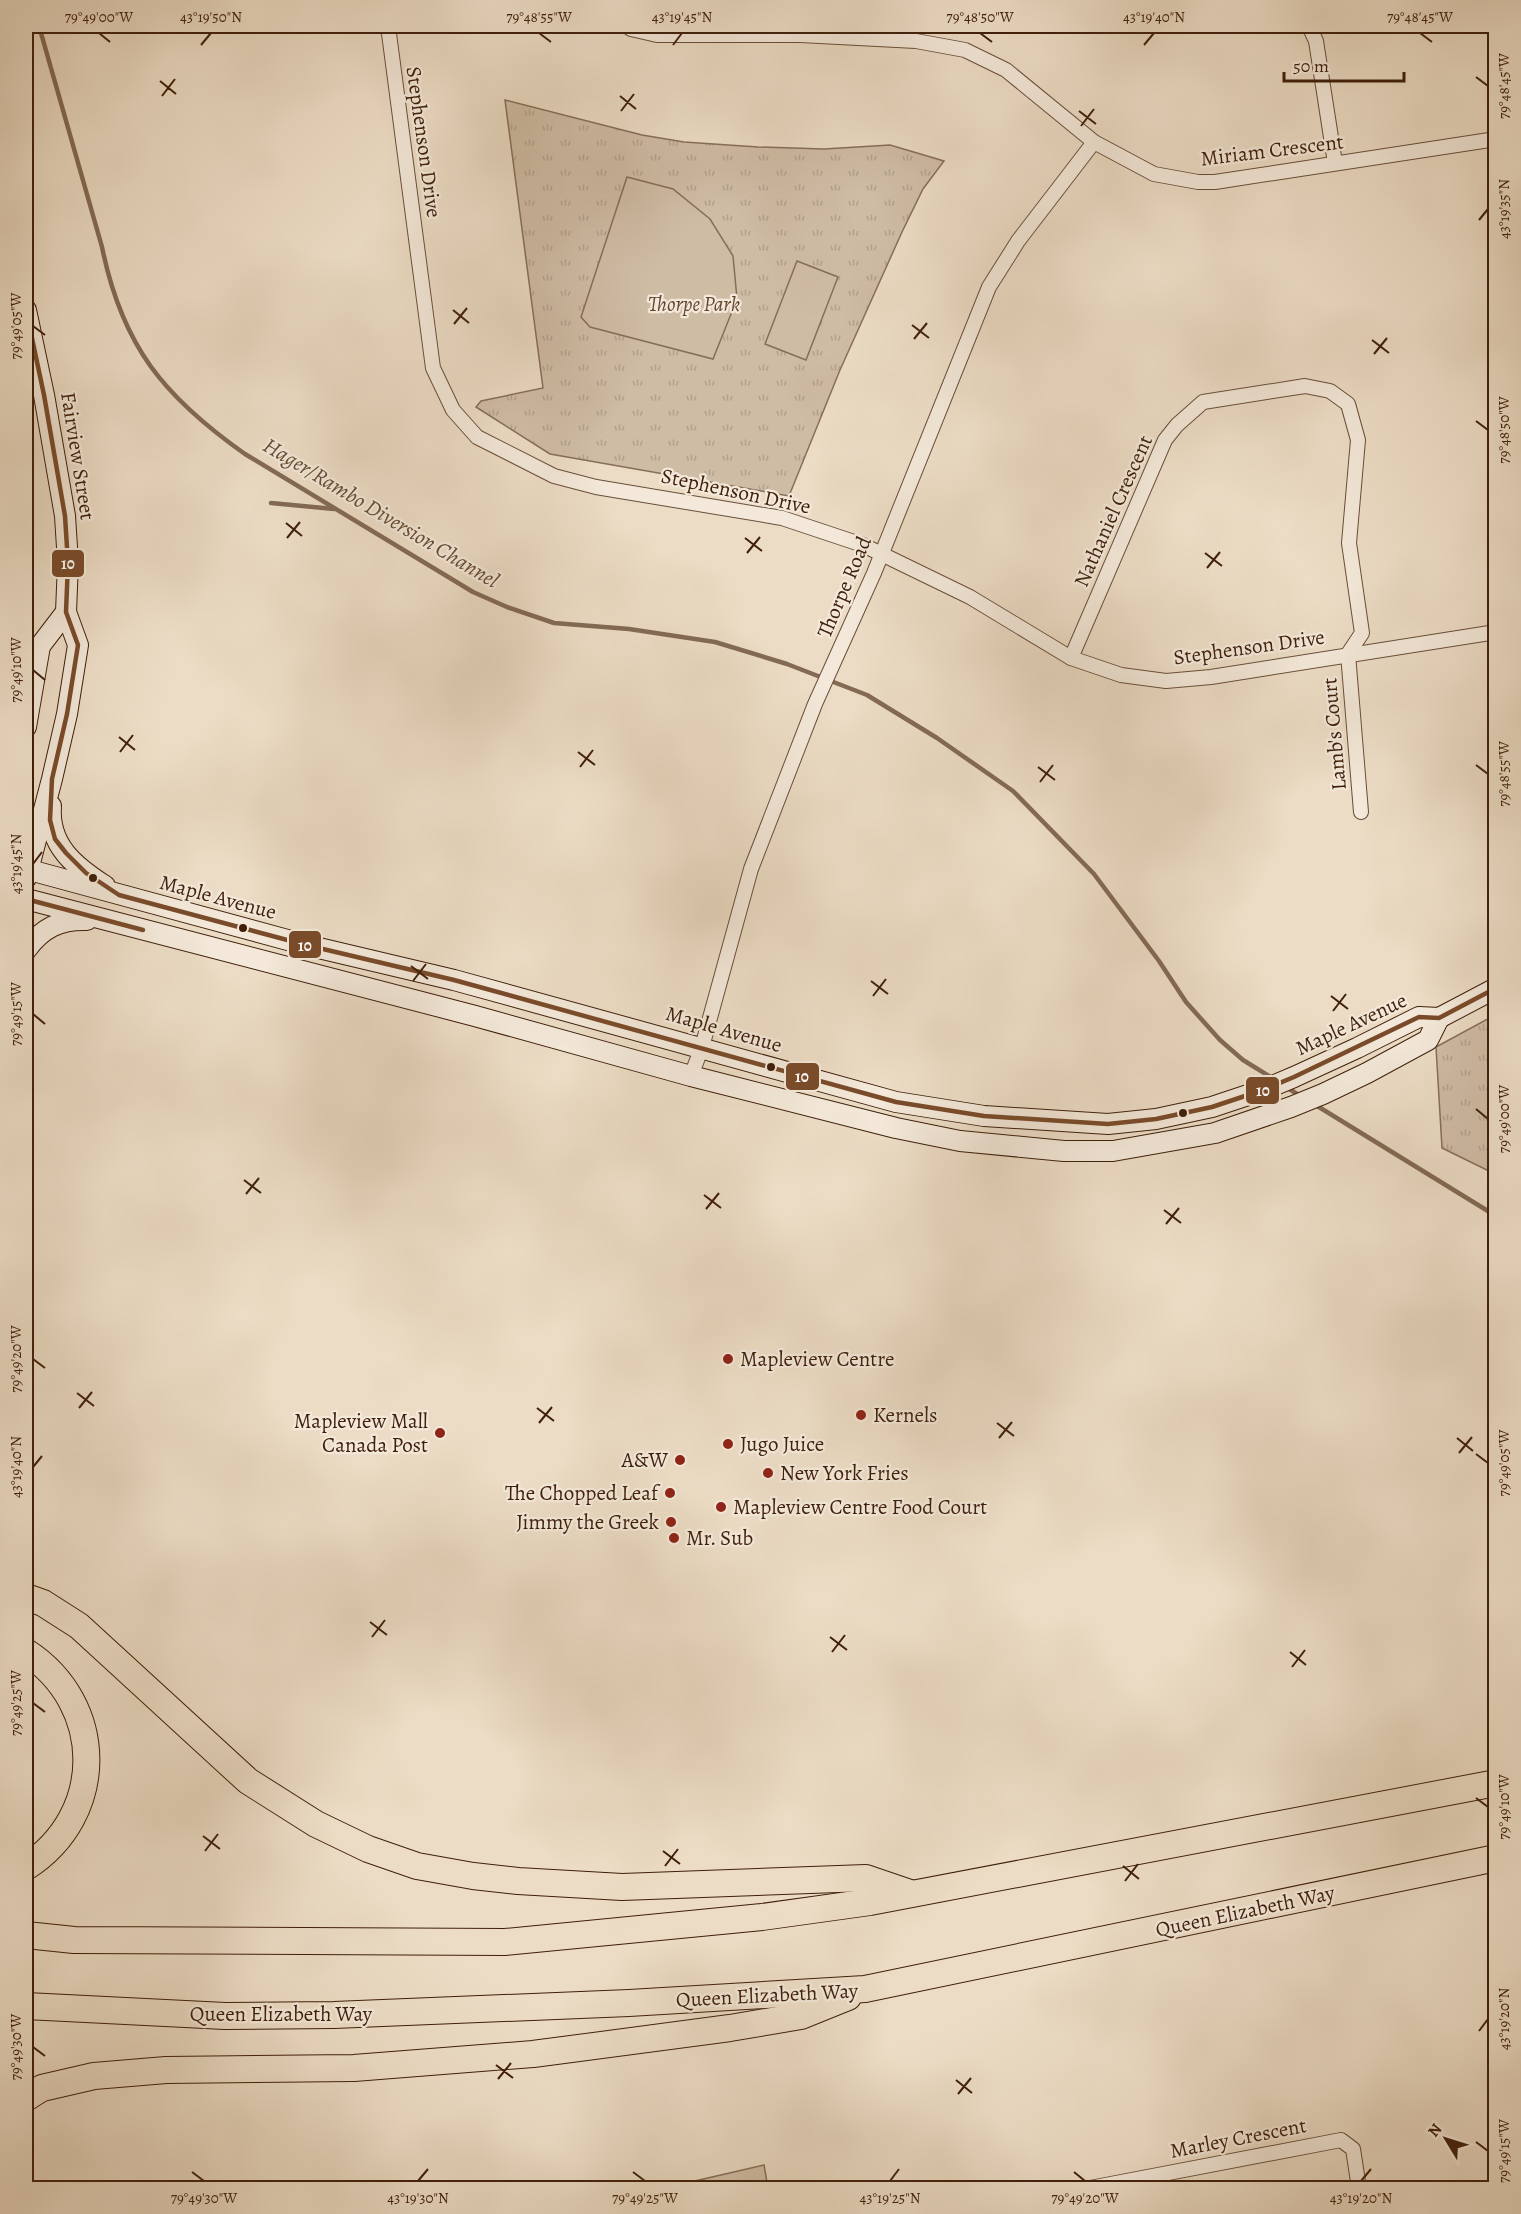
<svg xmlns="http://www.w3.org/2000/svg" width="1521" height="2214" viewBox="0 0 1521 2214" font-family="Alegreya,serif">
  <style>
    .park { fill: url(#park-tufts); stroke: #876e58; stroke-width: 1.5 }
    .pitch { fill: #cfbca5; stroke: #876e58; stroke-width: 1.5 }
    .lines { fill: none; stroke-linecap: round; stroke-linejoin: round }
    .stream { stroke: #836a54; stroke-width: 4.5 }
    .minor-casing { stroke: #6a4e39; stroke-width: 16 }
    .secondary-casing { stroke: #3f1f0a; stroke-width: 22 }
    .motorway-casing { stroke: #3f1f0a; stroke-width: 28 }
    .minor { stroke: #f3e8d9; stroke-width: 14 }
    .secondary { stroke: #f3e8d9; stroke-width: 20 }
    .motorway { stroke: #ecdcc5; stroke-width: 26 }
    .bus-1-casing { stroke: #f3e8d9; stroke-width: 9 }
    .bus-1 { stroke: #7a4b2a; stroke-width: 4.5 }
    .ticks { fill: none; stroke: #3f1f0a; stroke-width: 2 }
    .bus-dot { fill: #3f1f0a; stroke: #f3e8d9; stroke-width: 2 }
    .poi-dot { fill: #8f2418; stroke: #f3e8d9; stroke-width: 2 }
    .labels { text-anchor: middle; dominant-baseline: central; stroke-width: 4.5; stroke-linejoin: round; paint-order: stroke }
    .street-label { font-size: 21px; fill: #3f1f0a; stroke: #f3e8d9 }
    .park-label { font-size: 21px; font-style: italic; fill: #634631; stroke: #f3e8d9 }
    .poi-label { font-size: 21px; fill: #3f1f0a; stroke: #f3e8d9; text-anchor: start }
    .water-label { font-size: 22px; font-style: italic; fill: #674b35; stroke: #f3e8d9 }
    .line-badge { stroke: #f3e8d9; stroke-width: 2 }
    .badge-label { font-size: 16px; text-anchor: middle; font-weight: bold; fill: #fff }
    .neatline { fill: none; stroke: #3f1f0a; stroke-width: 2 }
    .ticks-label { font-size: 15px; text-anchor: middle; fill: #3f1f0a }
  </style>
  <defs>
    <pattern id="park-tufts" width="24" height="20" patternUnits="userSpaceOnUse" patternTransform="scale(1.5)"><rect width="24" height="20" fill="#cfbca5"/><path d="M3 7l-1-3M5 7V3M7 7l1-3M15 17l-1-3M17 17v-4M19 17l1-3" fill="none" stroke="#b3a18d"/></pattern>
  </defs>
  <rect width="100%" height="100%" fill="#ecdcc5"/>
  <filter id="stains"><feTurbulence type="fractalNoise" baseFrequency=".00333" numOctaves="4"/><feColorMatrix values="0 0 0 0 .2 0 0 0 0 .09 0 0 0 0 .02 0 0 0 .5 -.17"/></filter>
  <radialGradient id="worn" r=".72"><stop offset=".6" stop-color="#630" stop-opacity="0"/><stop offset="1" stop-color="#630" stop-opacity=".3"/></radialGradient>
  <!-- park -->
  <g class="park">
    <polygon points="505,100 642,135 684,142 758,147 824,149 890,145 944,161 923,189 902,232 840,370 789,496 550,454 476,407 481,401 543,388"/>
    <polygon points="1495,1015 1495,1174 1442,1148 1436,1047"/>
  </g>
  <!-- pitch -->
  <g class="pitch">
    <polygon points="627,177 673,189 710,219 733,256 737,299 713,359 590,327 581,317"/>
    <polygon points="797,261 838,277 806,360 765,344"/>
    <polygon points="764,2165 768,2188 691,2188 695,2181"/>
  </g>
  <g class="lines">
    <!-- stream -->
    <g class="stream">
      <path d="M39,26L102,247C122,346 164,397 245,454L473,592L507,607L554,623L629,629L715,642L787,664L867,695L937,738L1013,791L1094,874L1159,961L1186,1002L1220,1040L1243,1060L1274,1079"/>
      <polyline points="271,503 334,509"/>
      <polyline points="1286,1087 1302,1097"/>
      <polyline points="1314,1104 1496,1216"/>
    </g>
    <!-- minor casing -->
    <g class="minor-casing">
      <g id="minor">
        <polyline points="388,26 433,368 453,410 477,437 554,476 596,487 782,518 863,545 970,597 1071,658 1121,675 1166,681 1211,677 1496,632"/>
        <polyline points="627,26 631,29 657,35 800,35 916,41 965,50 1006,70 1094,142 1154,174 1198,182 1215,182 1496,139"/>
        <polyline points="1309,26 1316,41 1335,163"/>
        <polyline points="1071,658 1165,440 1177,425 1203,402 1305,386 1330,391 1348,404 1358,440 1349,543 1362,633 1348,654 1361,812"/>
        <polyline points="691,1076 702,1047 751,869 815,704 874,573 989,287 1018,241 1094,142"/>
        <polyline points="1090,2188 1341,2140 1353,2149 1359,2188"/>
      </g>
    </g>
    <!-- secondary casing -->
    <g class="secondary-casing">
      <g id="secondary">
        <polyline points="26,310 44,395 65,516 68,563 66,612 78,645 67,714 52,779 26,878"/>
        <polyline points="26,727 40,646 66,612"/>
        <path d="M51,806C48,845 74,866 105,886"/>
        <polyline points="26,869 306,945 454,980 896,1102 984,1116 1108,1124 1156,1119 1212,1107 1263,1090 1294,1077 1357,1048 1419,1017 1439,1018 1496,988"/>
        <polyline points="26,899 475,1016 691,1076 896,1128 960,1141 1064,1151 1113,1151 1215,1133 1291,1107 1323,1094 1367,1073 1428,1040 1439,1018"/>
        <path d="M26,950C42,928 60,919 87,920"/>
      </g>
    </g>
    <!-- motorway casing -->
    <g class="motorway-casing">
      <g id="motorway">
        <polyline points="26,1597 43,1603 79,1626 248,1781 316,1824 368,1849 417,1866 473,1876 518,1881 622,1887 866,1878 910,1893"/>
        <path d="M26,1652C106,1704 107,1815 26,1867"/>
        <polyline points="26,1935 74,1940 505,1942 762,1917 870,1902 1496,1783"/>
        <polyline points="26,2006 225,2016 334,2015 629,2003 865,1989 1496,1858"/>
        <polyline points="26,2098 42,2088 94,2076 166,2070 354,2068 533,2054 730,2028 801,2016 848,1997"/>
      </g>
    </g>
    <!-- minor -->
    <use href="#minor" class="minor"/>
    <!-- secondary -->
    <use href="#secondary" class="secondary"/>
    <!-- motorway -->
    <use href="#motorway" class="motorway"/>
    <!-- bus-1 casing -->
    <g class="bus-1-casing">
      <g id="bus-1">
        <polyline points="26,310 44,395 65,516 68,563 66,612 78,645 67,714 52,779 50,820 55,839 66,853 86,873 119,895 306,945 454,980 896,1102 984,1116 1108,1124 1156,1119 1212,1107 1263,1090 1294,1077 1419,1017 1439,1018 1496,988"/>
        <polyline points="26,899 143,930"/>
      </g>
    </g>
    <!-- bus-1 -->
    <use href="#bus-1" class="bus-1"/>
  </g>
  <!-- ticks -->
  <path class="ticks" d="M99,33L110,42M539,33L551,42M980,33L992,42M1420,33L1432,42M201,45L211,33M673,45L682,33M1144,45L1154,33M1476,77L1488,86M160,81L176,94M162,96L175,79M620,96L636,109M621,111L634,94M1079,111L1096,124M1081,126L1094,109M1479,220L1488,209M453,310L469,323M454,324L467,308M912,325L929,338M33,326L45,335M914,339L927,323M1372,340L1389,353M1374,354L1387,338M1476,421L1488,430M286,523L302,536M287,538L300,522M745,538L762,551M747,553L760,537M1205,553L1222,566M1207,568L1220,552M33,670L45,680M119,737L135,750M120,752L133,735M578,752L595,765M1476,765L1488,774M580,767L593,750M1038,767L1055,780M1040,782L1053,765M33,864L42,852M411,966L428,979M413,981L426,964M871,981L888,994M873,996L886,979M1331,996L1348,1009M1333,1011L1346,994M33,1014L45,1024M1476,1109L1488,1119M244,1180L261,1193M246,1194L259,1178M704,1195L721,1208M706,1209L719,1193M1164,1210L1181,1223M1166,1224L1179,1208M33,1359L45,1368M77,1393L94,1406M79,1408L92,1392M537,1408L554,1421M539,1423L552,1407M997,1423L1014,1436M999,1438L1012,1422M1457,1438L1473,1451M1459,1453L1472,1437M1476,1454L1488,1463M33,1467L42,1456M370,1622L387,1635M372,1637L385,1620M830,1637L847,1650M832,1652L845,1635M1290,1652L1306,1665M1292,1667L1305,1650M33,1703L45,1712M1476,1798L1488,1807M203,1836L220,1849M205,1851L218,1834M663,1851L680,1864M665,1866L678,1849M1123,1866L1139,1879M1125,1881L1138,1864M1479,2031L1488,2019M33,2047L45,2056M496,2065L513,2078M498,2079L511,2063M956,2080L972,2093M958,2094L971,2078M1476,2142L1488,2151M192,2172L204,2181M633,2172L645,2181M1074,2172L1085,2181M418,2181L428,2169M890,2181L899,2169M1361,2181L1371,2169"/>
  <!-- markers -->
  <g class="bus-dot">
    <circle cx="93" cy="878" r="5"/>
    <circle cx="243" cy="928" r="5"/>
    <circle cx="771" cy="1067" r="5"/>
    <circle cx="1183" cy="1113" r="5"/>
  </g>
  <g class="poi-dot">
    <circle cx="728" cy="1359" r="6"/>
    <circle cx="861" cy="1415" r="6"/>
    <circle cx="440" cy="1433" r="6"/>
    <circle cx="728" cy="1444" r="6"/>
    <circle cx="680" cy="1460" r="6"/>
    <circle cx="768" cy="1473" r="6"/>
    <circle cx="670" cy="1493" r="6"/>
    <circle cx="721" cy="1507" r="6"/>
    <circle cx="671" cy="1522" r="6"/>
    <circle cx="674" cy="1538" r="6"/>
  </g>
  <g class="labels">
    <!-- street labels -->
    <g class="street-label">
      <text transform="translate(424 142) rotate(82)">Stephenson Drive</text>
      <text transform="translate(1272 150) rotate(-7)">Miriam Crescent</text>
      <text transform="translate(78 456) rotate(81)">Fairview Street</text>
      <text transform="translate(736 491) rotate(12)">Stephenson Drive</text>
      <text transform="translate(1113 511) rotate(-66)">Nathaniel Crescent</text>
      <text transform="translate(844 587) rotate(-67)">Thorpe Road</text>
      <text transform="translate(1249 647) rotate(-8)">Stephenson Drive</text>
      <text transform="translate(1334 734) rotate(-95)">Lamb's Court</text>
      <text transform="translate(218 897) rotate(15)">Maple Avenue</text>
      <text transform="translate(1351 1024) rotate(-25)">Maple Avenue</text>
      <text transform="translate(724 1029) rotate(16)">Maple Avenue</text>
      <text transform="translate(1245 1911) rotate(-12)">Queen Elizabeth Way</text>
      <text transform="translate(767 1995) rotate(-3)">Queen Elizabeth Way</text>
      <text x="281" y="2014">Queen Elizabeth Way</text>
      <text transform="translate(1238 2138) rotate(-11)">Marley Crescent</text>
    </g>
    <!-- park labels -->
    <g class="park-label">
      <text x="694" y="304">Thorpe Park</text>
    </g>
    <!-- poi labels -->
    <g class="poi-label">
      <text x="740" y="1359">Mapleview Centre</text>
      <text x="873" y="1415">Kernels</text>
      <text x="428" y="1421" text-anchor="end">Mapleview Mall<tspan x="428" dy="24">Canada Post</tspan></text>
      <text x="740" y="1444">Jugo Juice</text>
      <text x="668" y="1460" text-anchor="end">A&amp;W</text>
      <text x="780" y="1473">New York Fries</text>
      <text x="658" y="1493" text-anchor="end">The Chopped Leaf</text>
      <text x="733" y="1507">Mapleview Centre Food Court</text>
      <text x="659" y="1522" text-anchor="end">Jimmy the Greek</text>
      <text x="686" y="1538">Mr. Sub</text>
    </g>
    <!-- water labels -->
    <g class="water-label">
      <text transform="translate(381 513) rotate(31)">Hager/Rambo Diversion Channel</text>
    </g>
  </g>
  <g class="line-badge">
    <rect x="51" y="549" width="34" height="29" rx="6" fill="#7a4b2a"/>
    <rect x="288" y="930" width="34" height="29" rx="6" fill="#7a4b2a"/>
    <rect x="785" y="1062" width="35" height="29" rx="6" fill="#7a4b2a"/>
    <rect x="1245" y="1076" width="35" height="29" rx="6" fill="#7a4b2a"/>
  </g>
  <g class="badge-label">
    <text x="68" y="569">10</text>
    <text x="305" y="951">10</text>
    <text x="802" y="1082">10</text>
    <text x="1263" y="1096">10</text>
  </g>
  <!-- margin -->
  <rect width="1521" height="2214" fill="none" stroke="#ecdcc5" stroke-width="66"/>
  <!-- north arrow -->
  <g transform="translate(1446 2139) rotate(308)" stroke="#f3e8d9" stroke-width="4.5" paint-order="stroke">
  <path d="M0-4.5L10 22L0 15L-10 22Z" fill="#3f1f0a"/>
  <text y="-9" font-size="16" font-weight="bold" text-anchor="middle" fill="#3f1f0a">N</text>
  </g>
  <!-- scale -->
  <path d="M1284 72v9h120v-9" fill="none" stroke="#3f1f0a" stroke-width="3"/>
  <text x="1293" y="72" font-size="18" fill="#3f1f0a" stroke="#f3e8d9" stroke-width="4.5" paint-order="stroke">50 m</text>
  <rect x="33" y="33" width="1455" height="2148" class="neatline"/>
  <g class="ticks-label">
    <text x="99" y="22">79°49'00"W</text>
    <text x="211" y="22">43°19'50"N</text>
    <text x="539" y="22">79°48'55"W</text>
    <text x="682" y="22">43°19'45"N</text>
    <text x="980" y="22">79°48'50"W</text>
    <text x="1154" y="22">43°19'40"N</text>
    <text x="1420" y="22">79°48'45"W</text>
    <text transform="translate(1504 86) rotate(-90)" y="5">79°48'45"W</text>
    <text transform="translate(1504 209) rotate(-90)" y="5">43°19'35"N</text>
    <text transform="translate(16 326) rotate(-90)" y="5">79°49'05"W</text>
    <text transform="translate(1504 430) rotate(-90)" y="5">79°48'50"W</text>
    <text transform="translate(16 670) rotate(-90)" y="5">79°49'10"W</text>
    <text transform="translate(1504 774) rotate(-90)" y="5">79°48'55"W</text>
    <text transform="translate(16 864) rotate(-90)" y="5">43°19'45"N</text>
    <text transform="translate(16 1014) rotate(-90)" y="5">79°49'15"W</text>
    <text transform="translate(1504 1119) rotate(-90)" y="5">79°49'00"W</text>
    <text transform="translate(16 1359) rotate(-90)" y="5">79°49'20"W</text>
    <text transform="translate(1504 1463) rotate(-90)" y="5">79°49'05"W</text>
    <text transform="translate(16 1467) rotate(-90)" y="5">43°19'40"N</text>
    <text transform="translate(16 1703) rotate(-90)" y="5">79°49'25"W</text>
    <text transform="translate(1504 1807) rotate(-90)" y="5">79°49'10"W</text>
    <text transform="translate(1504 2019) rotate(-90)" y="5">43°19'20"N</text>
    <text transform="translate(16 2047) rotate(-90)" y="5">79°49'30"W</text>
    <text transform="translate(1504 2151) rotate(-90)" y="5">79°49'15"W</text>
    <text x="204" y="2203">79°49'30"W</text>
    <text x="418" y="2203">43°19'30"N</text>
    <text x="645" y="2203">79°49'25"W</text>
    <text x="890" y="2203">43°19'25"N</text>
    <text x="1085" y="2203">79°49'20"W</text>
    <text x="1361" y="2203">43°19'20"N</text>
  </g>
  <rect width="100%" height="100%" filter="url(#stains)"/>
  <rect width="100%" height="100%" fill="url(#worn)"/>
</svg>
